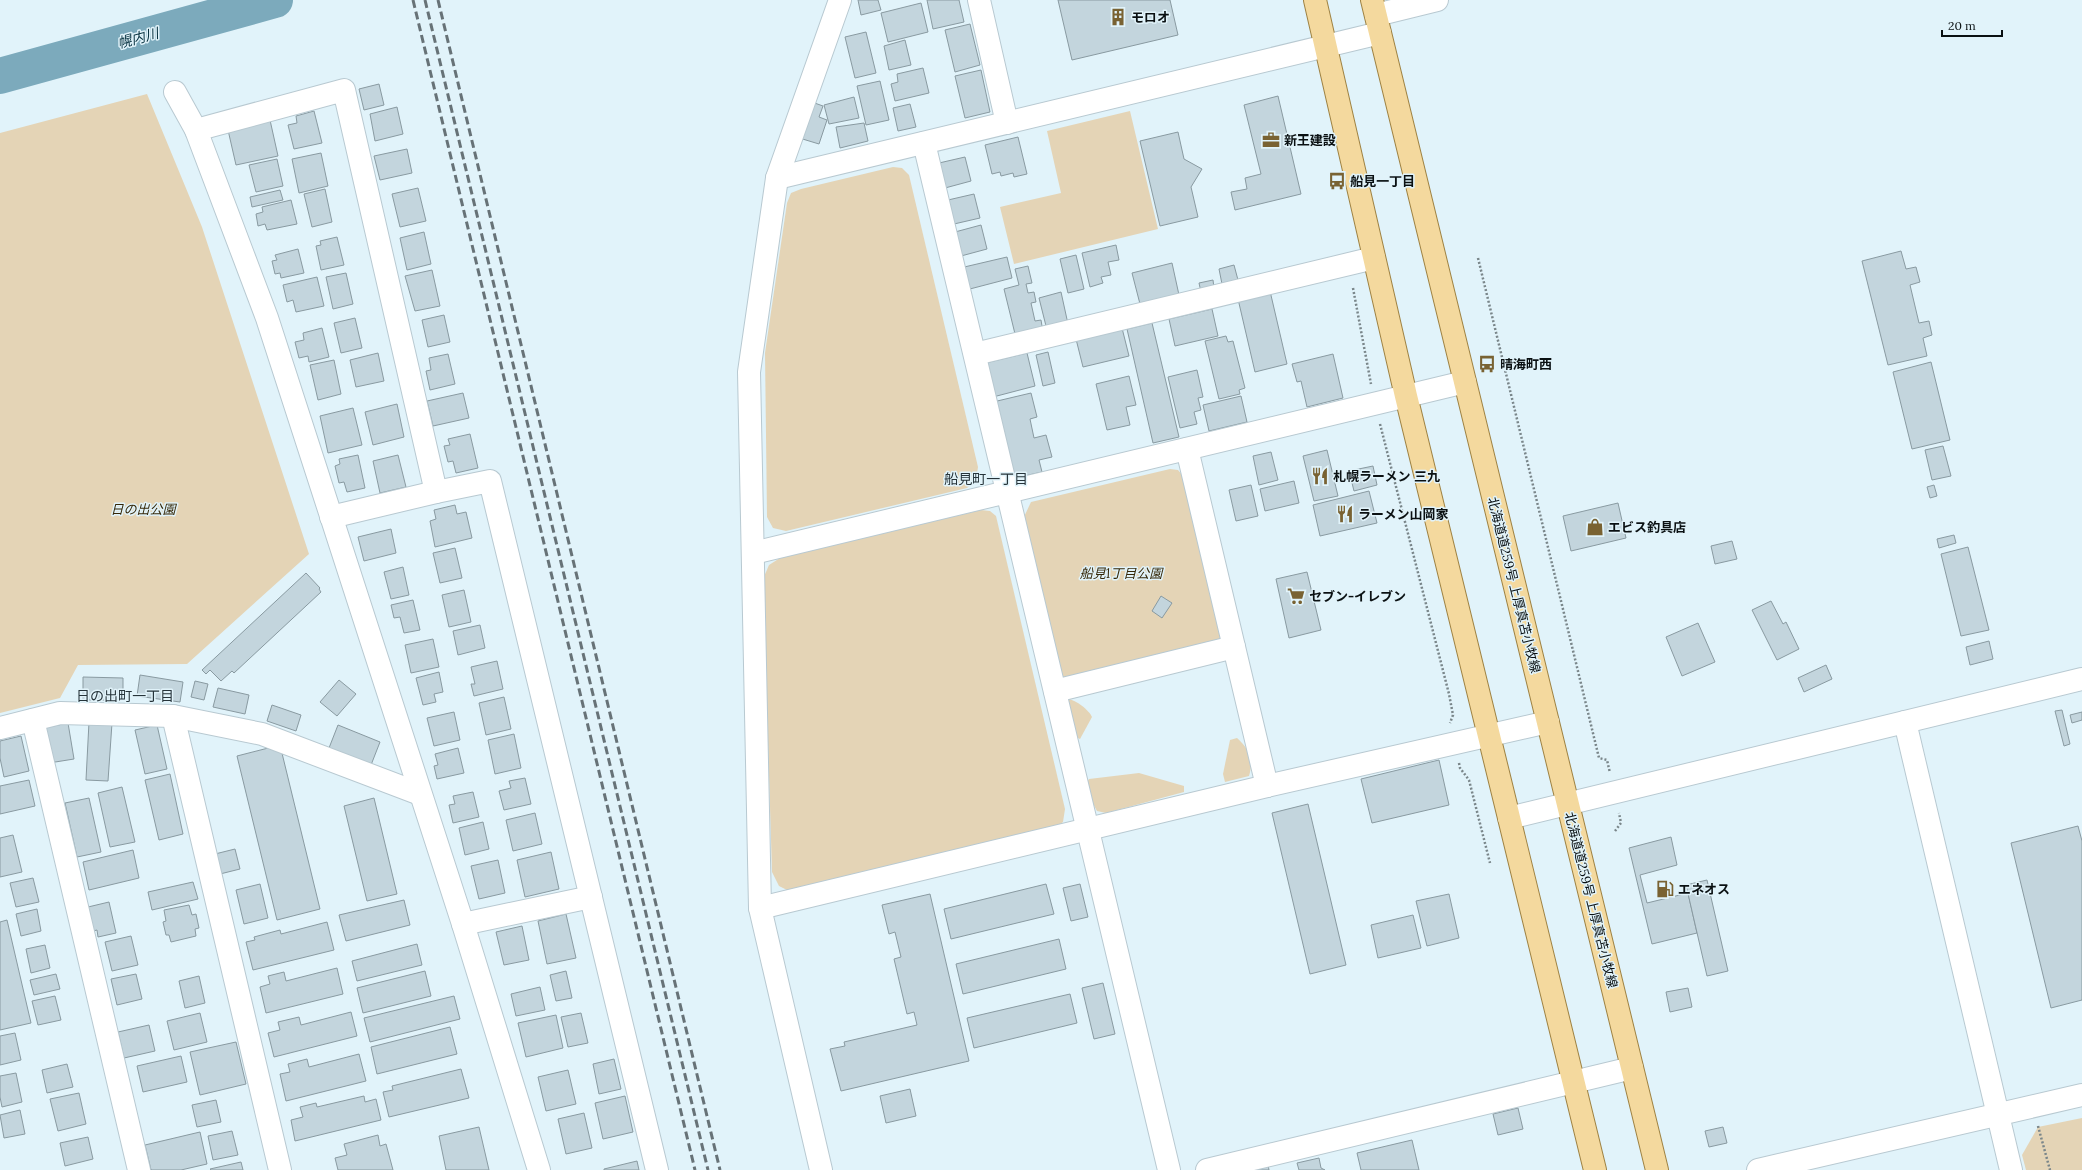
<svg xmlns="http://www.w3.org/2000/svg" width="2082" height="1170" viewBox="0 0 2082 1170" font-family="Lora,'Noto Sans JP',serif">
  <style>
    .green { fill: #e4d4b6 }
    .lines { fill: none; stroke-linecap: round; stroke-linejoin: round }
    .river { stroke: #7caabc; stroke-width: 36 }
    .building { fill: #c3d5dd; stroke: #899aa1 }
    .minor-casing { stroke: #b8c9d1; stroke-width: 24 }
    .major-casing { stroke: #9e8243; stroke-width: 24 }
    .path { stroke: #7a868a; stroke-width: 2.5; stroke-dasharray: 2 2; stroke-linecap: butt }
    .minor { stroke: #fff; stroke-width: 22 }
    .major { stroke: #f4d99e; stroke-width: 22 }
    .rail { stroke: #677277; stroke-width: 3; stroke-dasharray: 8 4; stroke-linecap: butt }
    .labels { text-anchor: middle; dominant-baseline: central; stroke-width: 3; stroke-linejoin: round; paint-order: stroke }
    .poi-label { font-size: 13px; font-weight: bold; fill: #0a1012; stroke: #e1f3fa; text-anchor: start }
    .park-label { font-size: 13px; font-style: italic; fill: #352707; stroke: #e1f3fa }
    .street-label { font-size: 13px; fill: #0a1012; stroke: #e1f3fa }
    .water-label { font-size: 14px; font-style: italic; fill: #05303e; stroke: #e1f3fa }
    .neighbourhood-label { font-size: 14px; fill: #26343a; stroke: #e1f3fa }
  </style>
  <rect width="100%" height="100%" fill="#e1f3fa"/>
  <!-- green -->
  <g class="green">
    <polygon points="147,94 202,227 309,554 187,664 78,665 60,698 0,713 0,133"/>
    <polygon points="1130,111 1158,229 1014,264 1000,207 1061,193 1047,131"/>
    <polygon points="893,167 902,168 909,175 978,467 976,480 967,488 786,531 773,528 767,517 765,353 787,203 791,193 801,189"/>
    <polygon points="1170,469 1178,470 1183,476 1222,641 1061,680 1023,519 1031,502"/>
    <polygon points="981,510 990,511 996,516 1065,809 1063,822 1055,828 791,892 779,886 772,872 763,579 769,565 780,558"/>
    <path d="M1068,699C1076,700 1089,710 1092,717L1080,739L1074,736Z"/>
    <path d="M1237,738C1249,749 1254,759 1249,776L1225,782L1223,774L1230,740Z"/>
    <polygon points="1139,773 1184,786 1184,792 1106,813 1097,811 1090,798 1086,784 1089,779"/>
    <polygon points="2082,1118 2082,1170 2026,1170 2022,1155 2038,1127"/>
  </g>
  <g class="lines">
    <!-- river -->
    <polyline class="river" points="0,76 275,0"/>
  </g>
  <!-- building -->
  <g class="building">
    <polygon points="858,0 878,0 881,10 861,15"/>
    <polygon points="927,0 959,0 964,22 933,29"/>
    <polygon points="1058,0 1170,0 1178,35 1072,60"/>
    <polygon points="921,3 928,32 888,42 881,13"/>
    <polygon points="970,24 980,65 955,72 945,30"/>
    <polygon points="866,32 876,73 855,78 845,37"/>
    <polygon points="905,40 911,65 889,70 884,46"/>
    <polygon points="923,68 929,93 895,101 891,84 898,82 897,74"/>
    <polygon points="981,70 990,112 965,118 955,76"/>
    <polygon points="880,81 889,120 866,125 857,86"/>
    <polygon points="379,84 384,105 364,110 359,89"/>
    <polygon points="1278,96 1301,194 1235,210 1231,192 1247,189 1245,178 1261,174 1244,105"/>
    <polygon points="854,97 859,118 829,124 824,105"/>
    <polygon points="809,101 823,106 819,117 827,120 819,144 796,137"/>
    <polygon points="910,104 916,127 898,131 893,108"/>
    <polygon points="397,107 403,134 375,141 370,114"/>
    <polygon points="314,111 322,143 294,149 288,125 297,123 296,116"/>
    <polygon points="270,120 278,156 236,165 228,130"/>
    <polygon points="864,123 868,141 840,148 836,127"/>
    <polygon points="1178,132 1184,159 1202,169 1191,187 1198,217 1160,226 1140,141"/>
    <polygon points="1018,137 1027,174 1014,177 1013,173 1001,176 1000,172 992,174 985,145"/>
    <polygon points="407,149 412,173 380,180 374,156"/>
    <polygon points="321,153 328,186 299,193 292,159"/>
    <polygon points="965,157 971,181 945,188 939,163"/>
    <polygon points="277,159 283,186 256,192 249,165"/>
    <polygon points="418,188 426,221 400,227 392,194"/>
    <polygon points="325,189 332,222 312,227 304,194"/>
    <polygon points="280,190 283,200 252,207 250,197"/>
    <polygon points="974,194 980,218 954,224 948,200"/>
    <polygon points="291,200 297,224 267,230 265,224 258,226 256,214 263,212 262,207"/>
    <polygon points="981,225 987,249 961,256 955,232"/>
    <polygon points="424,232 431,264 407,270 400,238"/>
    <polygon points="337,237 344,265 321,270 316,246 321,245 320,241"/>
    <polygon points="1116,245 1119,260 1108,262 1111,275 1101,277 1103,283 1090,287 1082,253"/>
    <polygon points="298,249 304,273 281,278 280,273 275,274 272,261 277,260 275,255"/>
    <polygon points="1901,251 1906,269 1916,267 1920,282 1910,285 1919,323 1929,321 1932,335 1923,338 1927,356 1888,365 1862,261"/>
    <polygon points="1076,255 1084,289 1068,293 1060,259"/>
    <polygon points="1007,257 1012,278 966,290 960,268"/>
    <polygon points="1172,263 1179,295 1140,304 1132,273"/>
    <polygon points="1234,265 1238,280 1222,284 1219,269"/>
    <polygon points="1028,266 1032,283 1026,284 1028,293 1034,292 1036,302 1031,303 1035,321 1041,320 1043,332 1016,338 1004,289 1019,285 1015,269"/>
    <polygon points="432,270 440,306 415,311 405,276"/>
    <polygon points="346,273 353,304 333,309 326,277"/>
    <polygon points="317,277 324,306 296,312 293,300 287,302 283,285"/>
    <polygon points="1213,280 1214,288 1201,292 1199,283"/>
    <polygon points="1270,291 1287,364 1255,372 1238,299"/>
    <polygon points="1061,292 1068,324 1047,330 1039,298"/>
    <polygon points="1212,309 1218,336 1175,346 1169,319"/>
    <polygon points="444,315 450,342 428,347 422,320"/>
    <polygon points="355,318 362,348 341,353 334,323"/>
    <polygon points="1152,323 1179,437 1153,443 1127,329"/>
    <polygon points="322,328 329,357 309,362 308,356 299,358 295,342 304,340 303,333"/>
    <polygon points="1122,328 1129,356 1083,367 1076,339"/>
    <polygon points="1226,336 1228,342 1233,341 1245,388 1239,390 1240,394 1219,399 1205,341"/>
    <polygon points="1048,352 1055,383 1043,386 1036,355"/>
    <polygon points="378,353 384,381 356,387 350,360"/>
    <polygon points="1027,353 1035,386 993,397 985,363"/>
    <polygon points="448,354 455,384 430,390 426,371 431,370 429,358"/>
    <polygon points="1333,354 1343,398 1307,407 1301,381 1297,382 1292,364"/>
    <polygon points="334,360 341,394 318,400 310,365"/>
    <polygon points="1931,362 1950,440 1912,449 1893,372"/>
    <polygon points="1197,370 1203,397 1198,398 1201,410 1194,412 1197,424 1180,428 1168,377"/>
    <polygon points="1129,376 1136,405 1126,407 1130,425 1107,430 1096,384"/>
    <polygon points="463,393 469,418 433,426 427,401"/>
    <polygon points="1031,393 1037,417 1030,419 1034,438 1046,435 1052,457 1039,460 1042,472 1011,479 993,402"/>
    <polygon points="1241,396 1247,422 1209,431 1203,405"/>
    <polygon points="397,404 404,437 373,445 365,412"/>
    <polygon points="353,408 362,445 328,453 320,416"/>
    <polygon points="470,434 478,468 456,473 453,461 448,462 444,446 450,445 448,439"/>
    <polygon points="1943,446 1951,476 1932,480 1925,450"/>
    <polygon points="1327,450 1338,496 1314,501 1303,456"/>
    <polygon points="1271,452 1278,480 1259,485 1253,456"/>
    <polygon points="358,455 365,488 347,492 344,482 339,483 335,466 340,464 339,459"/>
    <polygon points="398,455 406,487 380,493 373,461"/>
    <polygon points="1373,466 1377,485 1354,491 1349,471"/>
    <polygon points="1294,481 1299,503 1265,511 1260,489"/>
    <polygon points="1251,485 1258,516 1236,521 1229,490"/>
    <polygon points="1934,485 1937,496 1930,498 1927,487"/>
    <polygon points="1369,491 1377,523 1320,536 1313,505"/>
    <polygon points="1618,503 1626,538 1571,551 1563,516"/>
    <polygon points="455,505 457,514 466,512 472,538 435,547 430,521 436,519 434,510"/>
    <polygon points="391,529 396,553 364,561 358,537"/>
    <polygon points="1954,535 1956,543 1939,548 1937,539"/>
    <polygon points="1732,541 1737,559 1715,564 1711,546"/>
    <polygon points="1968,547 1989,630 1961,636 1941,554"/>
    <polygon points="455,548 462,578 440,583 433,553"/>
    <polygon points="403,567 409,595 391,599 384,572"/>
    <polygon points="1307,572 1321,630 1289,638 1276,579"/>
    <polygon points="306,573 320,588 319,589 321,592 234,673 232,671 221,681 210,670 206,674 202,670"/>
    <polygon points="464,590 471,622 449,627 442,595"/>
    <polygon points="1161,596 1172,603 1162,618 1152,611"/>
    <polygon points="413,600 420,630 404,633 400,617 394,618 391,605"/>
    <polygon points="1771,601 1783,624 1786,622 1799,649 1777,660 1752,610"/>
    <polygon points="1698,623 1715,662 1682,676 1666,637"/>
    <polygon points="480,625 485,648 458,655 453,631"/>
    <polygon points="433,639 439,667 411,673 405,645"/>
    <polygon points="1989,641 1993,659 1970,665 1966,647"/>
    <polygon points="497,661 503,689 474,696 471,684 475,684 471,667"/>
    <polygon points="1826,665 1832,679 1804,692 1798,678"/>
    <polygon points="439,672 443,692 434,694 436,702 423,705 416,678"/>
    <polygon points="140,675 183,682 180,702 137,696"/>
    <polygon points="83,677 123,678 123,700 83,700"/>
    <polygon points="339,680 356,694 337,716 320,702"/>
    <polygon points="195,681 208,684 204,700 191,697"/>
    <polygon points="218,688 249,695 245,714 213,707"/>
    <polygon points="504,697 511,729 486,735 479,703"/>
    <polygon points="272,705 301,715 296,731 267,721"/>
    <polygon points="2062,710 2070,744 2064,746 2055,711"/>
    <polygon points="454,712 460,740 434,746 427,718"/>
    <polygon points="2082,712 2082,720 2072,723 2070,715"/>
    <polygon points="89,722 112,723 108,781 86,780"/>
    <polygon points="68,723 74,759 49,763 43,728"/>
    <polygon points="157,725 167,769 145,774 135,730"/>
    <polygon points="338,725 380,742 371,765 329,748"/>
    <polygon points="514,734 521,768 495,774 488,740"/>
    <polygon points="21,736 29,771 4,777 0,758 0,741"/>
    <polygon points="280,745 320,909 277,920 237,756"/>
    <polygon points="458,748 464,773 437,779 434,766 438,765 435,754"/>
    <polygon points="1439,760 1449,805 1372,823 1361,779"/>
    <polygon points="170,774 183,834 159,840 145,780"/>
    <polygon points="525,778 531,804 504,810 499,791 511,788 509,781"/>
    <polygon points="29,780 35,806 0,814 0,786"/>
    <polygon points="122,787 135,842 110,847 98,793"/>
    <polygon points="473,792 479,817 453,823 449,805 455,804 453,796"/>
    <polygon points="89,798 101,852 77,857 65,803"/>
    <polygon points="374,798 397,894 367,901 344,806"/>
    <polygon points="1308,804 1346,965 1310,974 1272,813"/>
    <polygon points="535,813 542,844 513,851 506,820"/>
    <polygon points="483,822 489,849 465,855 459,828"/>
    <polygon points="2078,826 2082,841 2082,1000 2051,1008 2011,843"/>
    <polygon points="13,835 22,872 0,877 0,838"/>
    <polygon points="1671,837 1677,865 1640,875 1647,903 1688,893 1697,933 1652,944 1629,848"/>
    <polygon points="235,849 240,869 220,874 215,854"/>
    <polygon points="133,850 139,878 89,890 83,862"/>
    <polygon points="551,852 559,889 525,897 517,860"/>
    <polygon points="498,860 505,893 479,899 471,866"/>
    <polygon points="33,878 39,902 16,907 10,883"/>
    <polygon points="1707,880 1728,971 1707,976 1686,885"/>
    <polygon points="193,882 198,899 152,910 148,892"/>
    <polygon points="260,884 268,918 244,924 236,890"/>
    <polygon points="1046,884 1054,914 951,939 944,909"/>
    <polygon points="1080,884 1088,917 1071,921 1063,888"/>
    <polygon points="930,894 969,1061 841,1091 830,1049 845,1046 844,1042 917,1025 914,1012 907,1014 894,959 901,957 895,932 889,934 882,905"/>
    <polygon points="1449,894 1459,938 1427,946 1416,901"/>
    <polygon points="404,900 410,925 346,941 339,915"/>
    <polygon points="109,902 116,933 98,937 97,930 93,931 88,907"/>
    <polygon points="189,905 192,915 196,914 199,928 195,929 196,936 171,942 169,935 166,935 163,922 166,921 164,910"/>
    <polygon points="37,909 41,931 21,936 16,914"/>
    <polygon points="566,914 576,958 547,964 538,921"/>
    <polygon points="1413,915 1421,948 1378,958 1371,925"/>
    <polygon points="7,920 31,1023 0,1030 0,922"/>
    <polygon points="327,922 334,950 253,970 246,942 255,940 254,937 280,930 281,934"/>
    <polygon points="522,926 529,960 504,965 496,932"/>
    <polygon points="131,936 138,965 112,971 105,942"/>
    <polygon points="1059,939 1066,969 963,994 956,964"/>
    <polygon points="417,944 422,965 357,981 352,961"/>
    <polygon points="45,945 50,968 31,973 26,949"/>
    <polygon points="337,968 343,994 266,1013 260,987 270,984 268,976 284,972 286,981"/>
    <polygon points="425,971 431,996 363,1013 357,988"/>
    <polygon points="566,971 572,998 556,1001 550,975"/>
    <polygon points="56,974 60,989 34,995 30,980"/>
    <polygon points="136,974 142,999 117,1005 111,979"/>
    <polygon points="199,976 205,1003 185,1008 179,981"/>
    <polygon points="1103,983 1115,1034 1094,1039 1082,988"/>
    <polygon points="540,987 545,1010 516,1016 511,994"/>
    <polygon points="1688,988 1692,1007 1670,1012 1666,992"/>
    <polygon points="1070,994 1077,1023 974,1048 967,1018"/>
    <polygon points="55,996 61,1020 38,1025 32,1001"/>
    <polygon points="454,996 460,1019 370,1042 364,1018"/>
    <polygon points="351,1012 357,1036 274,1057 268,1033 280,1030 278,1022 299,1017 301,1025"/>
    <polygon points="200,1013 207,1042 174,1050 167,1021"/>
    <polygon points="581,1013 588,1043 568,1047 561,1017"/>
    <polygon points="556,1015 563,1048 526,1057 518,1023"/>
    <polygon points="149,1025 155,1051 124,1058 118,1032"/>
    <polygon points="450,1027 457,1054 377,1074 371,1047"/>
    <polygon points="15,1033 21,1060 0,1065 0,1036"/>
    <polygon points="236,1042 246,1084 200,1095 190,1052"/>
    <polygon points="359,1054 366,1081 286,1101 280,1074 290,1072 288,1064 307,1059 309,1067"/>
    <polygon points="181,1056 187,1082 143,1092 137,1066"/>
    <polygon points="614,1059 621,1089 599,1094 593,1064"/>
    <polygon points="67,1064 73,1087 47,1093 42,1070"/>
    <polygon points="461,1069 469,1098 389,1117 383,1092 393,1090 392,1086"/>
    <polygon points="568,1070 576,1104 546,1111 538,1077"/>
    <polygon points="16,1073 22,1102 2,1107 0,1097 0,1076"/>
    <polygon points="910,1089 916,1116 886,1123 880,1096"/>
    <polygon points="79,1093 86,1124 58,1131 50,1099"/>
    <polygon points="364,1096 365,1102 376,1099 381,1120 295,1141 291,1120 303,1117 300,1107 316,1103 317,1107"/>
    <polygon points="625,1096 633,1132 603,1139 595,1103"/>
    <polygon points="216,1100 221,1122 197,1127 192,1105"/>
    <polygon points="1518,1108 1523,1129 1498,1135 1493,1114"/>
    <polygon points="20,1110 25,1134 4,1138 0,1115"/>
    <polygon points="584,1113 592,1148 566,1154 558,1119"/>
    <polygon points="479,1127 489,1170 446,1170 439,1136"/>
    <polygon points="1723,1127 1727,1143 1709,1147 1705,1131"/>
    <polygon points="232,1131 238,1155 213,1160 208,1136"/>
    <polygon points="200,1132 207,1164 181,1170 151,1170 145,1145"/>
    <polygon points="378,1135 380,1146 386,1144 393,1170 338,1170 335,1158 347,1155 344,1144"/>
    <polygon points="88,1137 93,1159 65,1166 60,1143"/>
    <polygon points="1412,1140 1419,1170 1361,1170 1357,1153"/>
    <polygon points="1319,1158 1321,1168 1325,1170 1299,1170 1297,1163"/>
    <polygon points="637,1161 639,1170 604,1170 604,1169"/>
    <polygon points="241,1162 243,1170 211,1170 210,1169"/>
    <polygon points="1268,1165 1269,1170 1245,1170"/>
  </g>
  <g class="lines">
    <!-- minor casing -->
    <g class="minor-casing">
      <g id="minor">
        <polyline points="979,0 1007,123"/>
        <polyline points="1376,15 1437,0"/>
        <polyline points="175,92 196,130 267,318 463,924 539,1170"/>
        <polyline points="196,130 344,90 436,492"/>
        <polyline points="924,143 1169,1170"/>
        <polyline points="777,178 1380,33"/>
        <polyline points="975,354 1374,258"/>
        <polyline points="1187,449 1267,786"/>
        <polyline points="331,517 436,492 490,481 657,1170"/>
        <polyline points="753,553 1465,382"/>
        <polyline points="1055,691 1234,647"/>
        <polyline points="173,716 280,1170"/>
        <polyline points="33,720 139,1170"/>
        <polyline points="1905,722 2011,1170"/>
        <polyline points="0,728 60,713 173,716 262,734 420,794"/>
        <polyline points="1509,818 2082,679"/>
        <polyline points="760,908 1267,786 1548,722"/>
        <polyline points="463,924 591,897"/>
        <polyline points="821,1170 760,908 749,372 777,178 840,0"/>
        <polyline points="1207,1170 1632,1068"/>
        <polyline points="1758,1170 2082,1095"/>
      </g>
    </g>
    <!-- major casing -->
    <g class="major-casing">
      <g id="major">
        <polyline points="1315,0 1406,396 1595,1170"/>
        <polyline points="1372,0 1657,1170"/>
      </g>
    </g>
    <!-- path -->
    <g class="path">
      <polyline points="1478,258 1599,758 1607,760 1610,773"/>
      <polyline points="1353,288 1371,384"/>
      <polyline points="1380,424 1449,694 1453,715 1450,723"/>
      <polyline points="1459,763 1460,768 1469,780 1490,863"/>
      <polyline points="1615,831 1621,823 1619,813"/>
      <polyline points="2038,1126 2050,1170"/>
    </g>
    <!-- minor -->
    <use href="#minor" class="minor"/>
    <!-- major -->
    <use href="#major" class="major"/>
    <!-- rail -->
    <g class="rail">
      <polyline points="413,0 695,1170"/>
      <polyline points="425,0 708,1170"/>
      <polyline points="438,0 720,1170"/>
    </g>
  </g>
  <!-- icons -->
  <defs>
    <g id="building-bare" transform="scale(1.38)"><path d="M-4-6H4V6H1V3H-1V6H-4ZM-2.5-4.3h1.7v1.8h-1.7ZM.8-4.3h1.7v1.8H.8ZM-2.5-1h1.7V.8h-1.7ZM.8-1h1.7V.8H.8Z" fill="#796232" stroke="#e1f3fa" stroke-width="2.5" paint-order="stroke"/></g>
    <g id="office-bare" transform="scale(1.38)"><path d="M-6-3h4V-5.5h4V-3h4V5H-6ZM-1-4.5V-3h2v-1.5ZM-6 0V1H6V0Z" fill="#796232" stroke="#e1f3fa" stroke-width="2.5" paint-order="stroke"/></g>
    <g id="bus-bare" transform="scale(1.38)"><path d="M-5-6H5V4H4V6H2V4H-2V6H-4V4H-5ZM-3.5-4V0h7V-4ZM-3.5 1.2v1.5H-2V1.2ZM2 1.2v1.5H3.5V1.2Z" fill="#796232" stroke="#e1f3fa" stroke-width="2.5" paint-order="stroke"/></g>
    <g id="restaurant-bare" transform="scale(1.38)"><path d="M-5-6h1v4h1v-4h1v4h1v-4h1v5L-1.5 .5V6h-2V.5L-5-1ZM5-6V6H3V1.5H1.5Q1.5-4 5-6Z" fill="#796232" stroke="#e1f3fa" stroke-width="2.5" paint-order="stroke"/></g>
    <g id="shop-bare" transform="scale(1.38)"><path d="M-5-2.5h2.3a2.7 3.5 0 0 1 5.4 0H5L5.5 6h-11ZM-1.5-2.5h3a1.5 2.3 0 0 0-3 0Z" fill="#796232" stroke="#e1f3fa" stroke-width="2.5" paint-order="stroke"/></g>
    <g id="supermarket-bare" transform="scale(1.38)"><path d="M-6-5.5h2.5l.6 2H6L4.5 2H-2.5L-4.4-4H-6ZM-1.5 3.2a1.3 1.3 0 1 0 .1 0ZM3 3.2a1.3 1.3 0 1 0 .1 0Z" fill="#796232" stroke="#e1f3fa" stroke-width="2.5" paint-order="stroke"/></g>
    <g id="fuel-bare" transform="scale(1.38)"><path d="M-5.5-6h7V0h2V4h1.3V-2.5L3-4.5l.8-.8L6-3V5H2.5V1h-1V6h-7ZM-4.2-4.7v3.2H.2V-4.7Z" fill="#796232" stroke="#e1f3fa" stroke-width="2.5" paint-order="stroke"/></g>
  </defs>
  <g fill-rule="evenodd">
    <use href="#building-bare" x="1118" y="17"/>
    <use href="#office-bare" x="1271" y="140"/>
    <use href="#bus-bare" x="1337" y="181"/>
    <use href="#bus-bare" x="1487" y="364"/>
    <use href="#restaurant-bare" x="1320" y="476"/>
    <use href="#restaurant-bare" x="1345" y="514"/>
    <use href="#shop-bare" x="1595" y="527"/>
    <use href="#supermarket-bare" x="1296" y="596"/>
    <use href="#fuel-bare" x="1665" y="889"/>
  </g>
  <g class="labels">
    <!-- poi labels -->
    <g class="poi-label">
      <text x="1131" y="17">モロオ</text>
      <text x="1284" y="140">新王建設</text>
      <text x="1350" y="181">船見一丁目</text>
      <text x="1500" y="364">晴海町西</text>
      <text x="1333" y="476">札幌ラーメン 三九</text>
      <text x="1358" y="514">ラーメン山岡家</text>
      <text x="1608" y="527">エビス釣具店</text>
      <text x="1309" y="596">セブン-イレブン</text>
      <text x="1678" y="889">エネオス</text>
    </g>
    <!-- park labels -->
    <g class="park-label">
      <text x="143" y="509">日の出公園</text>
      <text x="1121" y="573">船見1丁目公園</text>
    </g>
    <!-- street labels -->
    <g class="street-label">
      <text transform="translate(1514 585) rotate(76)">北海道道259号 上厚真苫小牧線</text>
      <text transform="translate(1591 900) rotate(76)">北海道道259号 上厚真苫小牧線</text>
    </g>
    <!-- water labels -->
    <g class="water-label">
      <text transform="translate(138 38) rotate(-15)">幌内川</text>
    </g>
    <!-- neighbourhood labels -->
    <g class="neighbourhood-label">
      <text x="986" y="479">船見町一丁目</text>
      <text x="125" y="696">日の出町一丁目</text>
    </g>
  </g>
  <!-- scale -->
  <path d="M1942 30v6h60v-6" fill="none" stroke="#0a1012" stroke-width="2"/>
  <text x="1948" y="30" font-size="12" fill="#0a1012" stroke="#e1f3fa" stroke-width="3" paint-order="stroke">20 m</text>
</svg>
